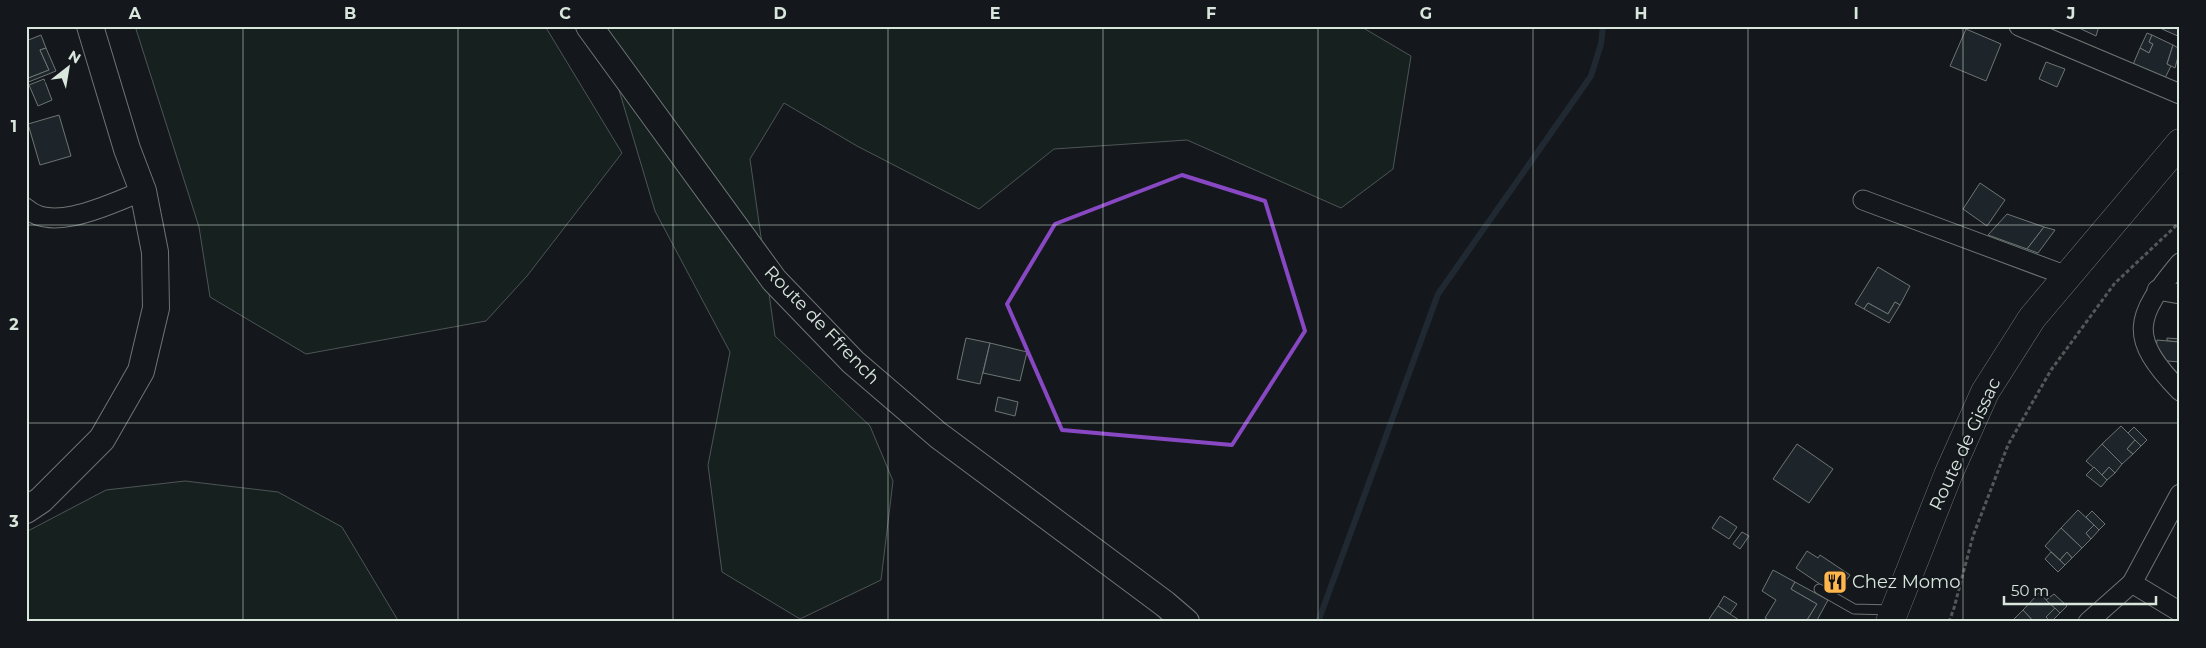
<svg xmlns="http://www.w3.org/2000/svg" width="2206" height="648" viewBox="0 0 2206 648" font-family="Montserrat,sans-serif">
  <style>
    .green { fill: #1a2d24; stroke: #939e99 }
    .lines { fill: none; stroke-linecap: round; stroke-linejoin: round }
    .stream { stroke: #2f3f4d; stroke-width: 6 }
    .building { fill: #2c363c; stroke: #d8e6dc }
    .lane-casing { stroke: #d8e6dc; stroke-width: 11 }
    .street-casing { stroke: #d8e6dc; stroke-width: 21 }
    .secondary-casing { stroke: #d8e6dc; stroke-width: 28 }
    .primary-casing { stroke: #d8e6dc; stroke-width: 29 }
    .path { stroke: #9da8a2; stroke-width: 3; stroke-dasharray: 4 2.5; stroke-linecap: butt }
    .lane { stroke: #14181c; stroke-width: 9 }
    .street { stroke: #14181c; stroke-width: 19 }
    .secondary { stroke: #14181c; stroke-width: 26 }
    .primary { stroke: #14181c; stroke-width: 28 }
    .marked { fill: none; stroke: #8948c3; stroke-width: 4; stroke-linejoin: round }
    .grid { fill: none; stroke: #d8e6dc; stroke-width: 1; stroke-opacity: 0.55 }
    .labels { text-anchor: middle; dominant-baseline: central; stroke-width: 4; stroke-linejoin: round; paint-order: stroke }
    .street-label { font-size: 18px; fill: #d8e6dc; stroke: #14181c }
    .poi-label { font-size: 18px; fill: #d8e6dc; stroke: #14181c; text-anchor: start }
    .neatline { fill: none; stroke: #d8e6dc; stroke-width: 2 }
    .grid-label { font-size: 16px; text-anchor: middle; font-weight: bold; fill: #d8e6dc }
  </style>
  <rect width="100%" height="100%" fill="#14181c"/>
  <!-- green -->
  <g class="green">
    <polygon points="135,26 545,26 622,153 527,276 486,321 306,354 210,297 199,227"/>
    <polygon points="600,26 1360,26 1411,56 1393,169 1341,208 1187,140 1054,149 979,209 857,146 784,103 750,159 775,336 870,426 893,481 881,580 800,619 722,572 708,465 730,352 655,211"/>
    <polygon points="185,481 278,492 342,527 399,622 26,622 26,532 106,490"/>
  </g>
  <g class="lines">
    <!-- stream -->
    <polyline class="stream" points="1318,622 1438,294 1591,76 1601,44 1603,26"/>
  </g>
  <!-- building -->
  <g class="building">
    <polygon points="2080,26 2099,26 2096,36 2079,28"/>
    <polygon points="2163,26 2180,26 2180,37 2162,29"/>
    <polygon points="1966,29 2001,44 1986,81 1950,66"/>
    <polygon points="2147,33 2152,35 2149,42 2153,44 2149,53 2140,48"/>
    <polygon points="41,35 46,48 40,50 49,70 26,79 26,41"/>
    <polygon points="2152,35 2173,45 2167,64 2171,66 2164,80 2132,67 2140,48 2149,53 2153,44 2149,42"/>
    <polygon points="2173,45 2180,49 2175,68 2167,64"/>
    <polygon points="46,48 56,71 26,83 26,79 49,70 40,50"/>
    <polygon points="2046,62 2065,69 2057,87 2039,79"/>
    <polygon points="44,79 52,100 38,106 29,85"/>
    <polygon points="59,115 71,156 40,165 28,124"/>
    <polygon points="1980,183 2005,200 1987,226 1963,209"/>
    <polygon points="2007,214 2044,227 2027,249 1988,235"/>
    <polygon points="2044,227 2055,230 2038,253 2027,249"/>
    <polygon points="1878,267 1910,286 1900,305 1895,302 1888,314 1868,303 1864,309 1855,304"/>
    <polygon points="1895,302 1900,305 1889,323 1864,309 1868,303 1888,314"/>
    <polygon points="966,338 990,343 980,384 957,379"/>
    <polygon points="2167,338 2180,339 2180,347 2179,342 2167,341"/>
    <polygon points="2157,340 2179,342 2180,362 2155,360"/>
    <polygon points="990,343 1027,352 1020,381 983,373"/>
    <polygon points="998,397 1018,402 1015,416 995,411"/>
    <polygon points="2121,426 2135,440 2127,449 2133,454 2122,464 2102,444"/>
    <polygon points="2134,427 2147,440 2141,446 2128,433"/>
    <polygon points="2135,440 2141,446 2133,454 2127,449"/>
    <polygon points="1797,444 1833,469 1809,503 1773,479"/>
    <polygon points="2102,444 2122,464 2115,473 2109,467 2102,475 2086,461"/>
    <polygon points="2094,467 2107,480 2101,487 2086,475"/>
    <polygon points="2109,467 2115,473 2107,480 2102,475"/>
    <polygon points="2078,510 2094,525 2086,533 2091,539 2082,548 2061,528"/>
    <polygon points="2092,511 2105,524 2099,530 2086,517"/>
    <polygon points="1720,516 1737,527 1729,539 1712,528"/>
    <polygon points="2094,525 2099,530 2091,539 2086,533"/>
    <polygon points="2061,528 2082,548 2072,558 2067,552 2060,560 2045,546"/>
    <polygon points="1742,532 1749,536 1740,549 1733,544"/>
    <polygon points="1807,551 1818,558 1820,555 1850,575 1836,595 1796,568"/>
    <polygon points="2051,552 2065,565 2058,572 2045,559"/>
    <polygon points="2067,552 2072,558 2065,565 2060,560"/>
    <polygon points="1773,570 1795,582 1791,589 1817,604 1807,620 1810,622 1772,622 1765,618 1776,600 1762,591"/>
    <polygon points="1795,582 1828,600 1816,622 1807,620 1817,604 1791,589"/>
    <polygon points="2039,593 2055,608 2046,617 2051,622 2034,622 2023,610"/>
    <polygon points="2054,594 2067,606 2060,613 2046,600"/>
    <polygon points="1724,596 1737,604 1730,614 1718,606"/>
    <polygon points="1718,606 1742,622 1707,622"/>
    <polygon points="2055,608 2060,613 2051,622 2046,617"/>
    <polygon points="2023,610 2034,622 2011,622"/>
  </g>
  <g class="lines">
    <!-- lane casing -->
    <g class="lane-casing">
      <polyline id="lane" points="1819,589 1854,609 1892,610"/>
    </g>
    <!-- street casing -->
    <g class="street-casing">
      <g id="street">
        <polyline points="2019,26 2180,94"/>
        <polyline points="1863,200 2067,276"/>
        <path d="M26,208C53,234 114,202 143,191"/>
        <path d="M2180,263C2134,318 2128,337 2180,391"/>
        <polyline points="2157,290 2180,294"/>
        <polyline points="2180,494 2132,583 2180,612"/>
        <polyline points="2088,622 2132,583"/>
      </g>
    </g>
    <!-- secondary casing -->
    <g class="secondary-casing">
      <g id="secondary">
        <polyline points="589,26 774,280 853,362 938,435 1165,604 1186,622"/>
        <polyline points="26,510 41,500 102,439 141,371 156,308 155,252 143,191 127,149 90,26"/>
      </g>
    </g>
    <!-- primary casing -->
    <g class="primary-casing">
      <polyline id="primary" points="1890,622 1948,475 1985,392 2032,318 2180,143"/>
    </g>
    <!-- path -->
    <polyline class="path" points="1949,622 1954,608 1973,536 2008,445 2051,370 2115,283 2180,222"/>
    <!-- lane -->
    <use href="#lane" class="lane"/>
    <!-- street -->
    <use href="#street" class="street"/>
    <!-- secondary -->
    <use href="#secondary" class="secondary"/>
    <!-- primary -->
    <use href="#primary" class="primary"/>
  </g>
  <!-- marked area -->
  <path d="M0 0H2206V648H0ZM1182,175L1265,201L1305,331L1232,445L1062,430L1007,304L1055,224Z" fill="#14181c" fill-opacity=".55" fill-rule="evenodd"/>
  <path class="marked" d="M1182,175L1265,201L1305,331L1232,445L1062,430L1007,304L1055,224Z"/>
  <!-- grid -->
  <path class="grid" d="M243,26V622M458,26V622M673,26V622M888,26V622M1103,26V622M1318,26V622M1533,26V622M1748,26V622M1963,26V622M26,225H2180M26,423H2180"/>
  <!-- icons -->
  <defs>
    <g id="restaurant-square" transform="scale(1.25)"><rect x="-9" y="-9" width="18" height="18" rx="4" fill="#ffb74d" stroke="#14181c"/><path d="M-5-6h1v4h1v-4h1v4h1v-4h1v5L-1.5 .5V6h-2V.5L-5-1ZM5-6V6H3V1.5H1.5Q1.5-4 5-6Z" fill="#111"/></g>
  </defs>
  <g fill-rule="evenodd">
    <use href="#restaurant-square" x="1835" y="582"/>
  </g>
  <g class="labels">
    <!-- street labels -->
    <g class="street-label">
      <text transform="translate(822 325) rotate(46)">Route de Ffrench</text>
      <text transform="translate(1965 444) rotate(-65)">Route de Gissac</text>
    </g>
    <!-- poi labels -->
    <g class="poi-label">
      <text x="1852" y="582">Chez Momo</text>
    </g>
  </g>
  <!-- border -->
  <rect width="2206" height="648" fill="none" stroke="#14181c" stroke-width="55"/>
  <!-- north arrow -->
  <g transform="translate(68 68) rotate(31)" stroke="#14181c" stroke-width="4" paint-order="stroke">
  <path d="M0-4L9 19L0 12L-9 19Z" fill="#d8e6dc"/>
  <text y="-8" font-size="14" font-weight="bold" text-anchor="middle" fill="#d8e6dc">N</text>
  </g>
  <!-- scale -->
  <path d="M2004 596v8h152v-8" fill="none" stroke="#d8e6dc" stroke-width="2.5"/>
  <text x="2011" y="596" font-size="15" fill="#d8e6dc" stroke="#14181c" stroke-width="4" paint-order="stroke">50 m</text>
  <rect x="28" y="28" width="2150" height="592" class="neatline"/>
  <g class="grid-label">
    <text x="135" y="19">A</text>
    <text x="350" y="19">B</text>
    <text x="565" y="19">C</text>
    <text x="780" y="19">D</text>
    <text x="995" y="19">E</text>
    <text x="1211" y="19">F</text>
    <text x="1426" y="19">G</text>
    <text x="1641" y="19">H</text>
    <text x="1856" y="19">I</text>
    <text x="2071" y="19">J</text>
    <text x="14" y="132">1</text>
    <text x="14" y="330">2</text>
    <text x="14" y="527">3</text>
  </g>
</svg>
